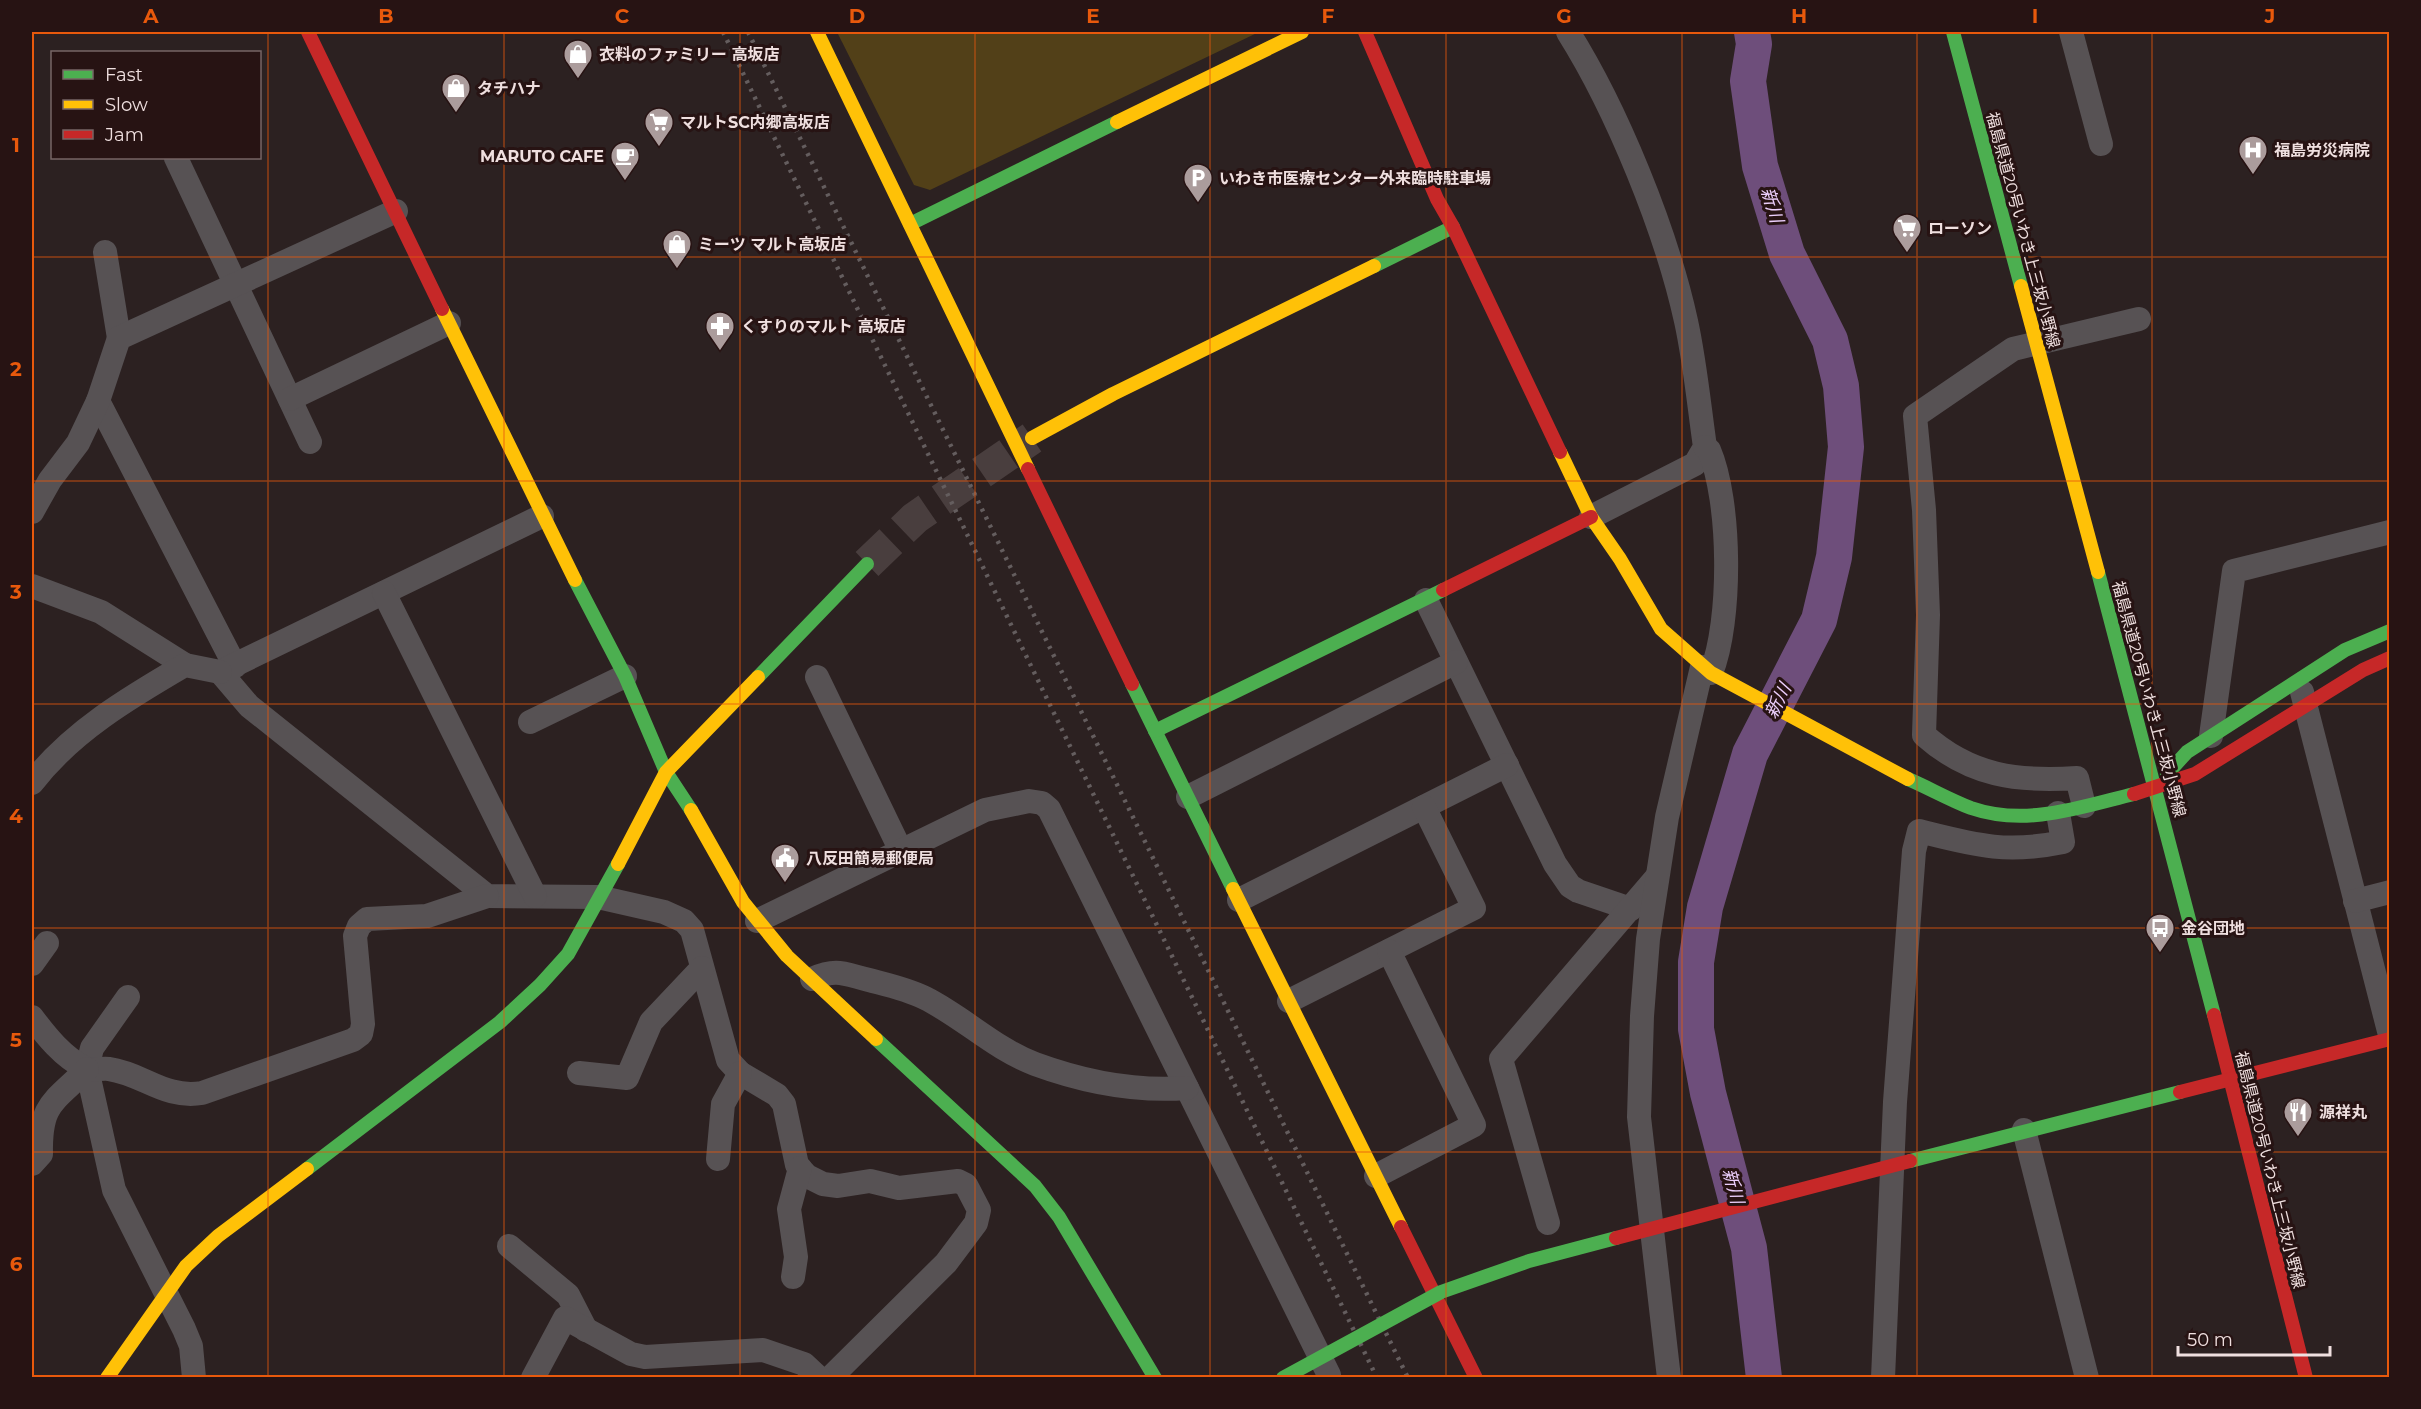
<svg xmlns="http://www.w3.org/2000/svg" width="2421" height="1409" viewBox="0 0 2421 1409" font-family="Montserrat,'Noto Sans JP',sans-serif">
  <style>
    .green { fill: #524018 }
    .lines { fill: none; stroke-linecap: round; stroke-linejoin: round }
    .river { stroke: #6e4e7b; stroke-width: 36 }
    .secondary-tunnel { stroke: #493e3e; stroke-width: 33; stroke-dasharray: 33 16; stroke-linecap: butt }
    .street { stroke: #575254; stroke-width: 24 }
    .fast { stroke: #4caf50; stroke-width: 14 }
    .slow { stroke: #ffc107; stroke-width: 14 }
    .jam { stroke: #c62828; stroke-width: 14 }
    .rail { stroke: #645d5e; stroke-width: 4.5; stroke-dasharray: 3 6; stroke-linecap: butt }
    .fast-bridge { stroke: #4caf50; stroke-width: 14 }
    .jam-bridge { stroke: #c62828; stroke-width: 14 }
    .grid { fill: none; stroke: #e8590c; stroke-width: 1.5; stroke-opacity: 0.55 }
    .labels { text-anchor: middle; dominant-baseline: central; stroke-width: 6; stroke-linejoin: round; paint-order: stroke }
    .poi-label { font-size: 16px; font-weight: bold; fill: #efdfdf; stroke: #271313; text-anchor: start }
    .street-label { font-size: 16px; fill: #efdfdf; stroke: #271313 }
    .water-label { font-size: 18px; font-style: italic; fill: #eccffc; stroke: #271313 }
    .neatline { fill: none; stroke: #e8590c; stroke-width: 2 }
    .grid-label { font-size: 20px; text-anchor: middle; font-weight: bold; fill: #e8590c }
  </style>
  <rect width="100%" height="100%" fill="#2c2121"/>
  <!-- green -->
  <polygon class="green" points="837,32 1259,32 930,190 914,185"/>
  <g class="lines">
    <!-- river -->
    <polyline class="river" points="1752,32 1754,44 1748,81 1760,166 1787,254 1830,340 1841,386 1846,447 1834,557 1819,620 1750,754 1705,907 1696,962 1696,1029 1708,1093 1749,1248 1764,1378"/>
    <!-- secondary-tunnel -->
    <polyline class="secondary-tunnel" points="867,564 915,518 1032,438"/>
    <!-- street -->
    <g class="street">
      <path d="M1568,32C1617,110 1666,230 1686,321C1695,362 1699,405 1705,447L1695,464L1591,517"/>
      <polyline points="2071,32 2101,144"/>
      <polyline points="176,158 310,442"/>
      <polyline points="105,252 119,338"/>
      <polyline points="290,399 449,323"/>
      <polyline points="98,401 235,666"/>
      <path d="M1705,447L1709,450C1731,501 1732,621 1711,673"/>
      <polyline points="32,512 50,480 78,443 98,401 119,338 396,211"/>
      <polyline points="542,516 220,672 249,706 487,896 598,897 664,912 684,921 692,930 728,1060 740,1073 777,1095 784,1104 797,1165 807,1176 823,1184 838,1186 870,1181 899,1188 958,1181 966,1185 979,1210 976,1223 946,1263 830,1378"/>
      <polyline points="32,586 101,612 185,665"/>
      <polyline points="384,593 535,896"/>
      <polyline points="1426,600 1555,864 1570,886 1578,891 1631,909"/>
      <polyline points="817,677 901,851"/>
      <polyline points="2302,692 2390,1035"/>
      <polyline points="530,722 625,676"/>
      <polyline points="2211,736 2234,571 2390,532"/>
      <path d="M32,783C71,732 130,697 185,665L220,672"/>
      <polyline points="1188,797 1456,662"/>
      <path d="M2084,806L2077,778C2017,782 1970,776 1924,735L1928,615L1924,510L1915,416L2013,349L2139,319"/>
      <polyline points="1239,900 1507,765"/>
      <polyline points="2355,901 2390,892"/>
      <polyline points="757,921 985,810 1029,801 1042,803 1049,809 1329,1375 1327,1378"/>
      <polyline points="32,964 47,943"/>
      <path d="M812,979C837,968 844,974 869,980C888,985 907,989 925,998C963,1017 995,1049 1035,1064C1084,1082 1135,1092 1187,1088"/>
      <polyline points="128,997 92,1048 87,1069 114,1190 184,1329 191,1346 194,1378"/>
      <polyline points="1289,1001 1474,908 1424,807"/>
      <path d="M32,1017C46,1036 63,1057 85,1068C92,1071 101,1068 109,1069C144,1074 164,1099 202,1093L353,1040L361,1034L363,1024L355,936L359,926L367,919L427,916L487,896"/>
      <polyline points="579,1073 627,1078 651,1022 702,968"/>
      <polyline points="2024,1130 2087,1378"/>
      <polyline points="718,1159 723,1104 740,1073"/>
      <path d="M32,1164L41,1154C40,1103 53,1103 87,1069"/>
      <polyline points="1376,1176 1474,1125 1389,951"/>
      <polyline points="1548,1223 1501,1059 1656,878"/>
      <polyline points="509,1246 568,1295 586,1330"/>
      <polyline points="793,1277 796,1257 789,1209 800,1168"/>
      <polyline points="533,1378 565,1318 631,1354 645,1357 763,1350 804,1364 819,1378"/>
      <polyline points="1669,1378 1639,1117 1642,1016 1648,939 1667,817 1702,667"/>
      <path d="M1883,1378L1895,1102L1914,851L1919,831C1975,845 2005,854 2063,842L2058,813"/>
    </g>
    <!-- fast -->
    <g class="fast">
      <polyline points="1953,32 2021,286"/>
      <polyline points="910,224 1117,122"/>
      <polyline points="1374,266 1453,227"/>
      <polyline points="2098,572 2214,1015"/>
      <polyline points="575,580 625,676 666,772 691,810"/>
      <polyline points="758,677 867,564"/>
      <polyline points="1132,684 1233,889"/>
      <polyline points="1155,731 1443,590"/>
      <polyline points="2167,774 2187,752 2345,650 2390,631"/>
      <path d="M1908,779C1929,788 1950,800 1971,808C2026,827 2081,807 2134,794"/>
      <polyline points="876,1039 1035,1186 1059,1217 1155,1378"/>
      <polyline points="1910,1161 2180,1092"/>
      <polyline points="307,1169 500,1022 540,985 568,954 618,864"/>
    </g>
    <!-- slow -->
    <g class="slow">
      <polyline points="817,32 1028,469"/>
      <polyline points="1117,122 1302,32"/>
      <polyline points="2021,286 2098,572"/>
      <polyline points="442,309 575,580"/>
      <polyline points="1032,438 1113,394 1374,266"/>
      <polyline points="1560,452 1591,517 1620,559 1661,629 1711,673 1908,779"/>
      <polyline points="691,810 743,902 787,956 876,1039"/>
      <polyline points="618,864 666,772 758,677"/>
      <polyline points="1233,889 1401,1227"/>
      <polyline points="107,1378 186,1266 218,1236 307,1169"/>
    </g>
    <!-- jam -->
    <g class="jam">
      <polyline points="308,32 442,309"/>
      <polyline points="1365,32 1437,199 1453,227 1560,452"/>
      <polyline points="1028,469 1132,684"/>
      <polyline points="1443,590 1591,517"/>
      <polyline points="2134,794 2195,774 2363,670 2390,658"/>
      <polyline points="2214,1015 2306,1378"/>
      <polyline points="2180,1092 2390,1039"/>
      <polyline points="1401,1227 1476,1378"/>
    </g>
    <!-- rail -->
    <g class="rail">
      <polyline points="723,32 1377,1378"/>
      <polyline points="748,32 1408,1378"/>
    </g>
    <!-- fast-bridge -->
    <polyline class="fast-bridge" points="1283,1378 1441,1292 1529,1261 1616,1238"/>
    <!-- jam-bridge -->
    <polyline class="jam-bridge" points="1616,1238 1910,1161"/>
  </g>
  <!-- grid -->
  <path class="grid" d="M268,32V1378M504,32V1378M740,32V1378M975,32V1378M1210,32V1378M1446,32V1378M1682,32V1378M1917,32V1378M2152,32V1378M32,257H2390M32,481H2390M32,704H2390M32,928H2390M32,1152H2390"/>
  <!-- icons -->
  <defs>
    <g id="shop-pin" transform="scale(1.5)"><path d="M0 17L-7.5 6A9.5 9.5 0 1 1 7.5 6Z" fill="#ab9c9c" stroke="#271313"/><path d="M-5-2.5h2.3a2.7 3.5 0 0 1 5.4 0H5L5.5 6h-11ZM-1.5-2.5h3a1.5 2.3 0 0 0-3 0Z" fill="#fff"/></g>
    <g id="supermarket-pin" transform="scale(1.5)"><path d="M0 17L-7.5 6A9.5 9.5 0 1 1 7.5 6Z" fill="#ab9c9c" stroke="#271313"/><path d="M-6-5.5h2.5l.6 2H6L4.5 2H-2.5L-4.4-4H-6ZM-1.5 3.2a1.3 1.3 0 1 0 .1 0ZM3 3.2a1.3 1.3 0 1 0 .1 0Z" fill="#fff"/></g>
    <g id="hospital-pin" transform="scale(1.5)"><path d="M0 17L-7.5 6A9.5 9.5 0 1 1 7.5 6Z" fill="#ab9c9c" stroke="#271313"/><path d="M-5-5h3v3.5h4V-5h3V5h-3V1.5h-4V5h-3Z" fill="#fff"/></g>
    <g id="cafe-pin" transform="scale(1.5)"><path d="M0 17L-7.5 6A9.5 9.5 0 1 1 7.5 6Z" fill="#ab9c9c" stroke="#271313"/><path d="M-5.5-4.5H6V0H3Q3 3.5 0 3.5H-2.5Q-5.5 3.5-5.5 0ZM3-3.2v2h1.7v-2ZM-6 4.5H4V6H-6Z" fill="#fff"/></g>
    <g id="parking-pin" transform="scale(1.5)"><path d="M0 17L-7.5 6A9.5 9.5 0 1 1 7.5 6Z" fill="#ab9c9c" stroke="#271313"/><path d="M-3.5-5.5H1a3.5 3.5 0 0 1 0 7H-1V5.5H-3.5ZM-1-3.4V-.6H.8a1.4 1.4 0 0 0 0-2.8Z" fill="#fff"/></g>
    <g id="pharmacy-pin" transform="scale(1.5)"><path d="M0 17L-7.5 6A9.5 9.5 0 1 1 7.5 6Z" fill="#ab9c9c" stroke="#271313"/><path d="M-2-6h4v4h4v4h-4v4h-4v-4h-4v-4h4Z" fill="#fff"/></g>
    <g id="civic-pin" transform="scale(1.5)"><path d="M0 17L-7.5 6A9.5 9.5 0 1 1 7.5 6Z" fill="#ab9c9c" stroke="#271313"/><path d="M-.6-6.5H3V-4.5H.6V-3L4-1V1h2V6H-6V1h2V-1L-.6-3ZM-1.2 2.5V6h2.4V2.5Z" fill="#fff"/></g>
    <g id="bus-pin" transform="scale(1.5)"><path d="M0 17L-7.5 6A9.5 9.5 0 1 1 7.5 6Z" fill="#ab9c9c" stroke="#271313"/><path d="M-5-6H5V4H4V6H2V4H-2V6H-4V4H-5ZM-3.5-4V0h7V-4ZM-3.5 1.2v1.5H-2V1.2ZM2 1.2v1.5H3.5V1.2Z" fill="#fff"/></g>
    <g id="restaurant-pin" transform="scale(1.5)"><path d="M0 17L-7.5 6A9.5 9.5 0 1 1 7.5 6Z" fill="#ab9c9c" stroke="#271313"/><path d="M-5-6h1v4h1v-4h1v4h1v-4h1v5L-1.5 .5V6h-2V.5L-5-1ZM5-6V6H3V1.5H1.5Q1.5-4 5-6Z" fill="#fff"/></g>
  </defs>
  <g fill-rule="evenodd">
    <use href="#shop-pin" x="578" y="54"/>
    <use href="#shop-pin" x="456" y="88"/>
    <use href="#supermarket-pin" x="659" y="122"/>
    <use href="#hospital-pin" x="2253" y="150"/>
    <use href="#cafe-pin" x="625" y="156"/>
    <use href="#parking-pin" x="1198" y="178"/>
    <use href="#supermarket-pin" x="1907" y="228"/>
    <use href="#shop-pin" x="677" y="244"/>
    <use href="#pharmacy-pin" x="720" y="326"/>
    <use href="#civic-pin" x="785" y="858"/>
    <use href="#bus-pin" x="2160" y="928"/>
    <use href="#restaurant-pin" x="2298" y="1112"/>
  </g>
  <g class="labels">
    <!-- poi labels -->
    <g class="poi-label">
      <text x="599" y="54">衣料のファミリー 高坂店</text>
      <text x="477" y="88">タチハナ</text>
      <text x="680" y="122">マルトSC内郷高坂店</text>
      <text x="2274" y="150">福島労災病院</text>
      <text x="604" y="156" text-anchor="end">MARUTO CAFE</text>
      <text x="1219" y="178">いわき市医療センター外来臨時駐車場</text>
      <text x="1928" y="228">ローソン</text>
      <text x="698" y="244">ミーツ マルト高坂店</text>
      <text x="741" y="326">くすりのマルト 高坂店</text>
      <text x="806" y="858">八反田簡易郵便局</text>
      <text x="2181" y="928">金谷団地</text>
      <text x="2319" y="1112">源祥丸</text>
    </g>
    <!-- street labels -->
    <g class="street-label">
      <text transform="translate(2023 230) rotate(75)">福島県道20号いわき上三坂小野線</text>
      <text transform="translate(2149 699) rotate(75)">福島県道20号いわき上三坂小野線</text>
      <text transform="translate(2270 1170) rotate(76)">福島県道20号いわき上三坂小野線</text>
    </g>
    <!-- water labels -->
    <g class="water-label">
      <text transform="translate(1772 205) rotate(73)">新川</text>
      <text transform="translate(1778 701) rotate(-63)">新川</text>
      <text transform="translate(1733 1186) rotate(75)">新川</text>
    </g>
  </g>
  <!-- border -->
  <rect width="2421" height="1409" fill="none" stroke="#271313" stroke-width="66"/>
  <!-- legend -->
  <rect x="51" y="51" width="210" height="108" fill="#271313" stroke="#776565" stroke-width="1.5"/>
  <rect x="63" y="70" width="30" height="9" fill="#4caf50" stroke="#776565" stroke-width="1.5"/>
  <text x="105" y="81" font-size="18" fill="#efdfdf">Fast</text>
  <rect x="63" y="100" width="30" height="9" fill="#ffc107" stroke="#776565" stroke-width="1.5"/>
  <text x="105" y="111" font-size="18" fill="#efdfdf">Slow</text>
  <rect x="63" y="130" width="30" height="9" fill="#c62828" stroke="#776565" stroke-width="1.5"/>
  <text x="105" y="141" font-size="18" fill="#efdfdf">Jam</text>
  <!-- scale -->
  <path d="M2178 1346v9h152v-9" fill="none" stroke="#efdfdf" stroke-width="3"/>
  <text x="2187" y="1346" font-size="18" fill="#efdfdf" stroke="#271313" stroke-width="4.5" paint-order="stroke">50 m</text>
  <rect x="33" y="33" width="2355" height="1343" class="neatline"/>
  <g class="grid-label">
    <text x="151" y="23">A</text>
    <text x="386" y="23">B</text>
    <text x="622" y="23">C</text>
    <text x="857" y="23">D</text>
    <text x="1093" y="23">E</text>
    <text x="1328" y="23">F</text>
    <text x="1564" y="23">G</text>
    <text x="1799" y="23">H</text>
    <text x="2035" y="23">I</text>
    <text x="2270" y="23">J</text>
    <text x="16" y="152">1</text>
    <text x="16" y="376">2</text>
    <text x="16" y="599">3</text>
    <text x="16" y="823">4</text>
    <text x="16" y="1047">5</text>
    <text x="16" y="1271">6</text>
  </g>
</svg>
